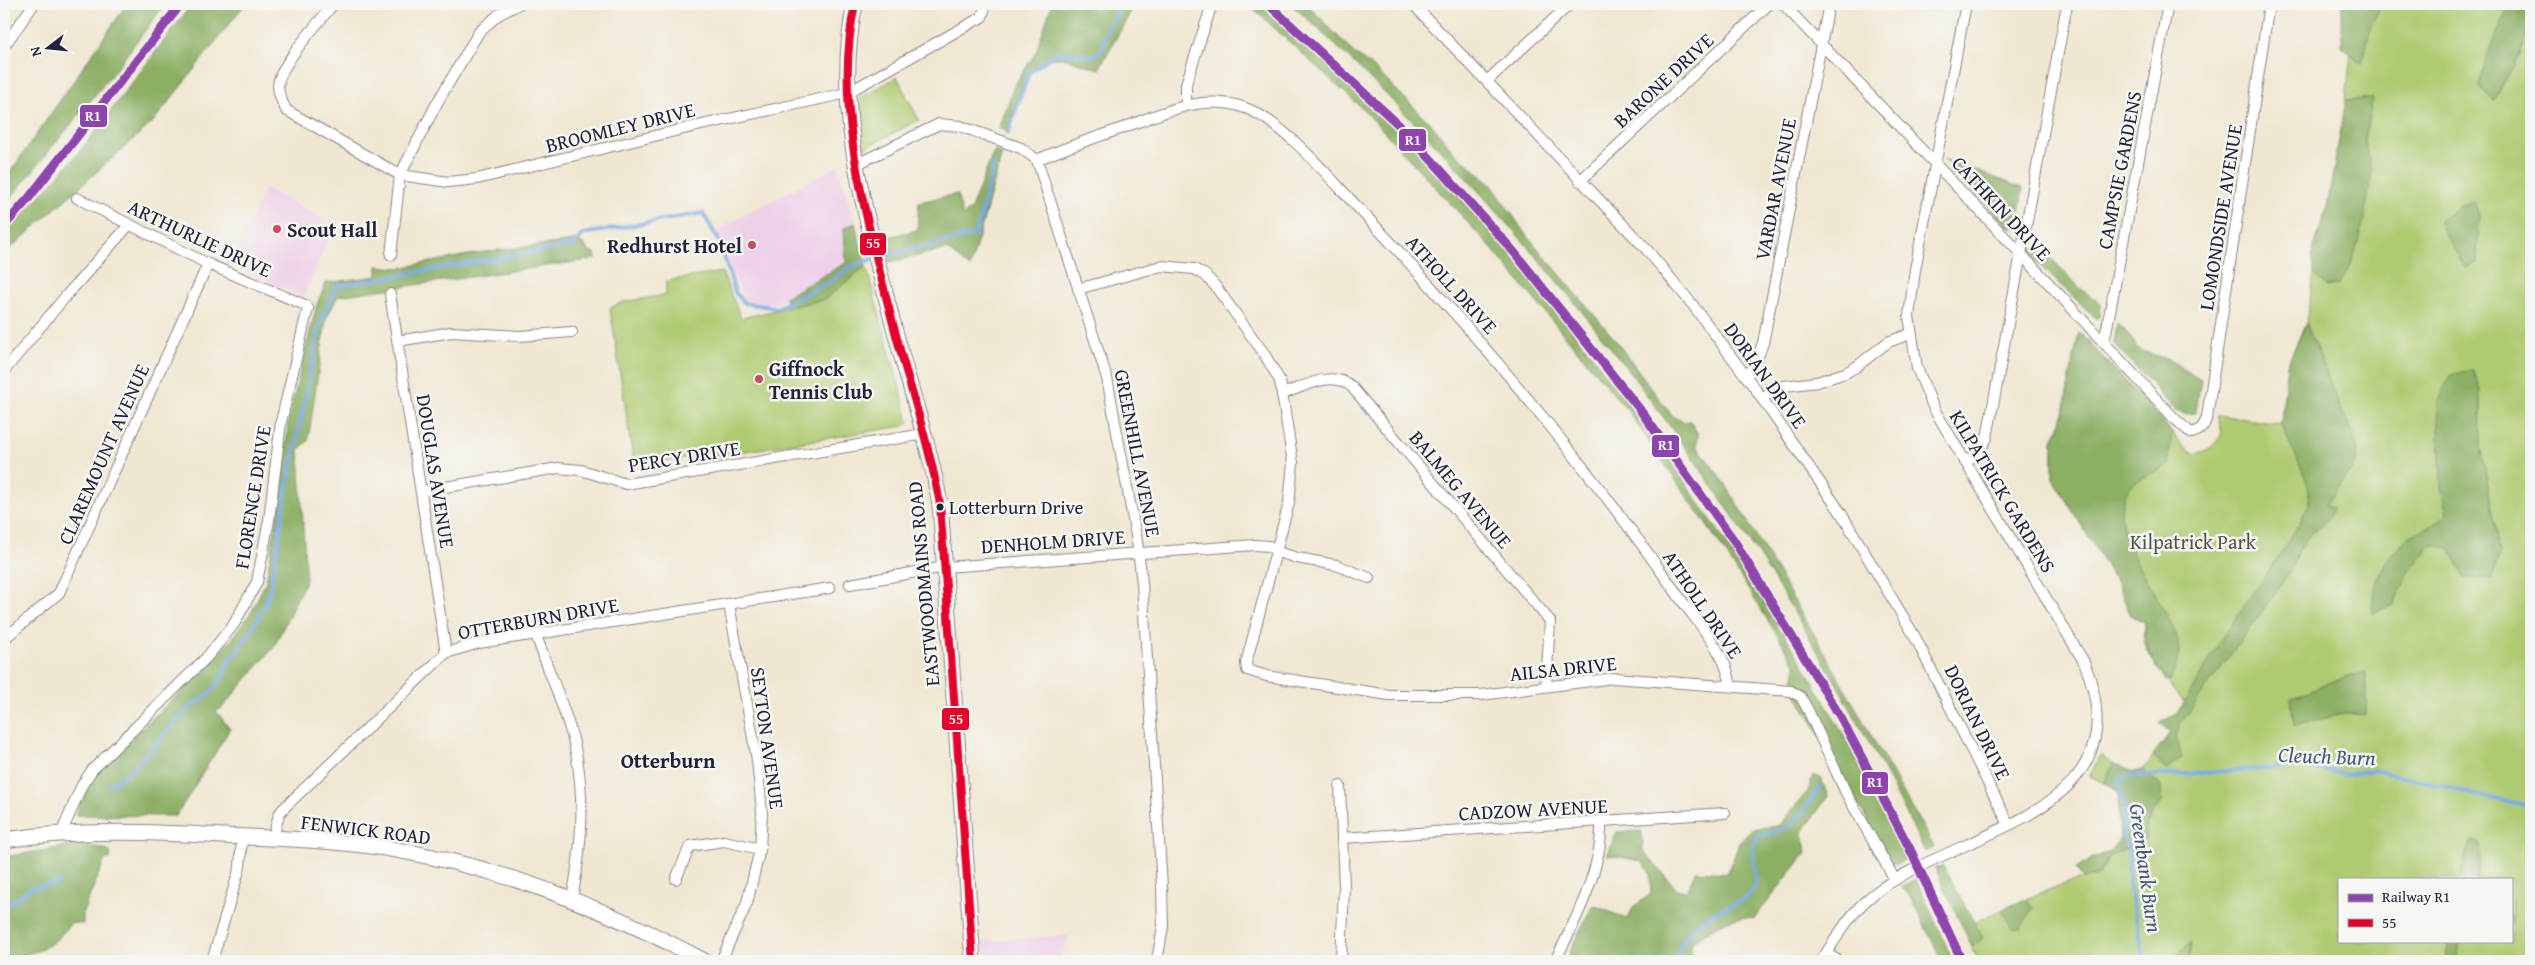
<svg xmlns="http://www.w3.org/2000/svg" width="2535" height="965" viewBox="0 0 2535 965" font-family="'Gentium Book Plus',serif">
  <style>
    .built { fill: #eed0e8 }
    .green { fill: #afcb71; stroke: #687656; fill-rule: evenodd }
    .forest { fill: #8baf63; stroke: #56684f }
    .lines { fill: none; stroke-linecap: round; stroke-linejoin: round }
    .stream { stroke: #79a8e3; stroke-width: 4 }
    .street-casing { stroke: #898486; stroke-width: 12 }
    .primary-casing { stroke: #898486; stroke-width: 17 }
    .street { stroke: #fff; stroke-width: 10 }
    .primary { stroke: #fff; stroke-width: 15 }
    .bus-1-casing { stroke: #f6f6f2; stroke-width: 11 }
    .bus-1 { stroke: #e4002b; stroke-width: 8 }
    .rail-1-casing { stroke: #f6f6f2; stroke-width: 12 }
    .rail-1 { stroke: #8e44ad; stroke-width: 9 }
    .poi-dot { fill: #d1495b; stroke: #f6f6f2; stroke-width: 2 }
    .bus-dot { fill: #22223b; stroke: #f6f6f2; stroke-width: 2 }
    .labels { text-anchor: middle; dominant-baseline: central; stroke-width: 5; stroke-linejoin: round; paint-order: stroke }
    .bus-label { font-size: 19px; fill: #22223b; stroke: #f6f6f2; text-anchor: start }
    .street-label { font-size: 20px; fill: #22223b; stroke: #f6f6f2 }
    .poi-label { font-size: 20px; font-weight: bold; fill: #22223b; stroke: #f6f6f2; text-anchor: start }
    .park-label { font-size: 20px; fill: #4c554b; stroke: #f6f6f2 }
    .water-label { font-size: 21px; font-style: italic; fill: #45587e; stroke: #f6f6f2 }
    .neighbourhood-label { font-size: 21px; font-weight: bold; fill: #22223b; stroke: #f6f6f2 }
    .line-badge { stroke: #f6f6f2; stroke-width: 2 }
    .badge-label { font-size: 14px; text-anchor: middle; font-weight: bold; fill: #fff }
  </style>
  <rect width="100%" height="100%" fill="#f6f6f2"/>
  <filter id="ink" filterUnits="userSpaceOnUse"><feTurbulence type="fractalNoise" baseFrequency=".02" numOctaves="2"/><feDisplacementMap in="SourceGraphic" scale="10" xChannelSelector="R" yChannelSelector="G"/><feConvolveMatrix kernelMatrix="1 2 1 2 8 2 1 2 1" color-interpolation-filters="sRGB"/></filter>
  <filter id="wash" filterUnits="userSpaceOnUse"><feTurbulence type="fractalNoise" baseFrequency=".0096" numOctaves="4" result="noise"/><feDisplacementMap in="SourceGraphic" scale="20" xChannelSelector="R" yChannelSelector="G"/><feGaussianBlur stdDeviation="1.12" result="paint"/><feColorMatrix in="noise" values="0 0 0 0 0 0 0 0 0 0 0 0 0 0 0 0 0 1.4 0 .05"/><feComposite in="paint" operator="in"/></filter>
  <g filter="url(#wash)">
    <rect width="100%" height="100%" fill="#f0e7d1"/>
    <!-- built -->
    <g class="built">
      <polygon points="838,166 855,223 844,228 846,263 785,297 783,300 773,304 746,302 715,235 727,224"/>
      <polygon points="265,188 323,218 329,238 303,297 231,265"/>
      <polygon points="1069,935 1058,961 985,961 984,941"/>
    </g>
    <!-- green -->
    <g class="green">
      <path d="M2356,4H2531V961H1978L1972,947L1983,938L1973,923C2013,905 2055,883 2098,876L2109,857L2124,838L2119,778L2143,770L2170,733L2186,703C2175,696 2150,659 2145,645C2142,639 2144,629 2144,622L2130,614L2119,586L2053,479V441L2062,419L2079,332L2157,414L2184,448L2193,454C2208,451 2215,447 2222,433L2217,415L2281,424L2287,365L2306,323L2314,274L2340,216L2346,100ZM2339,879H2511V941H2339Z"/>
      <polygon points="897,77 919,120 864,148 860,98"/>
      <polygon points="866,266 909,422 904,426 733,453 634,464 610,308 623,302 666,295 666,281 722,272 741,318 825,299"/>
      <polygon points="2100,755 2114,764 2104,783 2090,776"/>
    </g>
    <!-- forest -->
    <g class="forest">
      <polygon points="127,4 165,4 109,78 4,206 4,181"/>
      <polygon points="192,4 245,4 153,122 4,254 4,236 78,154"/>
      <path d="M1052,4H1135L1099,69C1087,66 1070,58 1057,58C1023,59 1016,105 1007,131L999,129L1014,86L1036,52Z"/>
      <path d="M1248,4H1260C1289,29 1318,53 1346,79C1442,169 1531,275 1611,380C1724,530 1825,689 1908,858L1897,864L1891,862L1792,687L1796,665L1719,543L1628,411L1492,249L1366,112Z"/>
      <path d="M1291,4H1307L1354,53L1376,70L1434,127L1452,150L1492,185L1524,232L1613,337L1673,417L1684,422L1690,421L1698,434L1697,446L1726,485L1821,646L1934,847L1925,852C1771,533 1554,242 1291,4Z"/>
      <polygon points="2342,4 2382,4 2371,25 2362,63 2342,47"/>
      <path d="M2510,4H2531C2531,38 2511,71 2494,100L2479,87L2487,55Z"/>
      <polygon points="2373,98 2364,141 2372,172 2364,220 2352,263 2339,284 2327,287 2314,274 2311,257 2327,206 2346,100"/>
      <polygon points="994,151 1002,154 970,268 947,249 890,262 884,238 917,230 919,202 957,194 963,216 971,209"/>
      <polygon points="1944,159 2023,188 2018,218 2014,228 2009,228"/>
      <polygon points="2474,202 2479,215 2477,263 2465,268 2443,230 2440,220 2458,207"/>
      <polygon points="855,223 866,266 825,299 786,308 785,297 846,263 844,228"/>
      <polygon points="573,241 581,242 591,253 595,253 596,259 338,296 326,319 308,441 299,449 306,580 274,647 222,708 216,711 230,729 176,816 75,815 86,786 100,767 188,685 232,639 252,611 266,581 278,512 289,416 317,304 326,283 377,276 377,266 399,268 484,252"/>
      <polygon points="2029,246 2051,258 2080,288 2101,304 2100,317 2097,319 2037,263"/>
      <polygon points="2117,323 2125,330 2139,350 2170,360 2201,380 2195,413 2185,414 2177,412 2114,344"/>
      <polygon points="2306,323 2340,407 2353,432 2358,451 2355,463 2349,473 2326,504 2333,508 2329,518 2312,533 2296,555 2292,568 2258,617 2180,724 2176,737 2182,758 2166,771 2153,755 2170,733 2160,722 2175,715 2185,702 2224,635 2289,541 2309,505 2307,481 2281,424 2287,365"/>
      <path d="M2079,332L2172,433L2168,466C2158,471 2139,477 2131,486C2095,526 2169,602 2178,642C2181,655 2175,670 2169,682C2151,659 2145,651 2144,622L2130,614L2119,586L2053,479V441L2062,419Z"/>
      <polygon points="2472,370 2480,389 2481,446 2500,552 2492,579 2465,578 2450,548 2431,545 2410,571 2393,605 2372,613 2374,587 2389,558 2409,536 2431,526 2447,513 2441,488 2438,403 2450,375"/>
      <polygon points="2366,672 2366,715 2345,713 2294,726 2291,698 2344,677"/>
      <polygon points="2114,764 2134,772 2143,770 2161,786 2161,802 2146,825 2147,839 2109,857 2098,876 2083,878 2076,869 2093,858 2110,852 2120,840 2118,791 2104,783"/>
      <path d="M1813,775L1821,778L1828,796L1803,832L1806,853L1754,919C1734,912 1709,931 1692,942L1690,961H1565L1593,905L1628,919L1633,907L1651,894L1650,873L1642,861L1607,855L1617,832L1642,831L1643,851L1677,889L1686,891L1696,871L1727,873C1735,860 1738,835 1754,829C1761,827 1771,827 1778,826L1808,791Z"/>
      <polygon points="2473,840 2481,844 2480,868 2477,879 2460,879 2466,853"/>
      <path d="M82,844L108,850L111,853L110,859H105L83,912V924L71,923C63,933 56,942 44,948C34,954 22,952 15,961H4V857Z"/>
      <polygon points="1943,866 1983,938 1972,947 1935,868"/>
      <polygon points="1916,879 1953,961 1942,961 1910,896 1901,887"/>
      <polygon points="2026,899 2033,907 2021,928 2013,928 2002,910"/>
      <polygon points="2448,941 2460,941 2457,961 2446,961"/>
      <polygon points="2191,942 2189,961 2171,961"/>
    </g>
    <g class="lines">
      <!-- stream -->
      <g class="stream">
        <polyline points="1008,133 1029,73 1057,52 1092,56 1101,52 1107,30 1122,4"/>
        <polyline points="881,257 976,234 994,164"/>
        <polyline points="109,786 131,771 189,708 209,694 220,682 229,660 248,636 264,607 271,586 285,499 320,323 337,286 574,245 583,234 703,213 720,243 735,292 744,303 777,308 831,281 850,267 874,259"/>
        <polyline points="4,908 31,888 60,883"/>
        <path d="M1675,961C1682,937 1699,919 1722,909C1733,904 1742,903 1751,893C1763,876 1747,854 1755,841C1762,831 1781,833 1790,826C1802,816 1811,800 1820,787"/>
        <path d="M2145,961L2129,884V851L2124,839V810L2119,778C2137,775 2153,774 2170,775L2302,766L2313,767L2347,775L2373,770L2441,785L2476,795L2531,806"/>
      </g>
    </g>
  </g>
  <g filter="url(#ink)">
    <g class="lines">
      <!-- street casing -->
      <g class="street-casing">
        <g id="street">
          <path d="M333,4C319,23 285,59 279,80C276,91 282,101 286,110L400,175L448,182L477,179L679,130L847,93L982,17L986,4"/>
          <polyline points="1413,4 1648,251 1692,304 1754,387 1841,513 1914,635 2009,825"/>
          <path d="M1783,4L2040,274L2174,418L2191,433C2201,431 2204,426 2207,417L2269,4"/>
          <polyline points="4,46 34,4"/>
          <polyline points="1487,81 1570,4"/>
          <polyline points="1186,106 1186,84 1212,4"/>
          <path d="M1037,160C1064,148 1092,139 1120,129C1160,114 1205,91 1248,109C1288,126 1333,182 1364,214C1477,334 1582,458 1677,594C1694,618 1730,657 1730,686"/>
          <polyline points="855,165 939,124 960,126 1021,148 1037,160 1107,378 1137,541 1142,583 1162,886 1163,927 1157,961"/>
          <polyline points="1580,181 1769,4"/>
          <polyline points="391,255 400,175 437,103 479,32 498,15 519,4"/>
          <polyline points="1078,289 1161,266 1194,269 1205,275 1216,287 1263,352 1280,381 1293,463 1289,503 1246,663 1247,670 1267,676 1389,695 1481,695 1614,678 1791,691 1801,697 1808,710 1846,793 1895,880"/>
          <polyline points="390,294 446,653"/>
          <polyline points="398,341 451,332 520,336 572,332"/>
          <polyline points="2104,343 2168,4"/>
          <polyline points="4,371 65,297 129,225"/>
          <polyline points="1746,376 1755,365 1763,343 1829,4"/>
          <path d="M1282,394C1304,387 1330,370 1351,386L1550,621L1546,686"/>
          <polyline points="1762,399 1776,387 1817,382 1845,373 1856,367 1888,342 1910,334"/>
          <polyline points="1965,462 1977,455 1987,438 2067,4"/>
          <polyline points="422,491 558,468 581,470 626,484 924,434"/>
          <polyline points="850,584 945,567 1255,545 1269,546 1278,552 1297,558 1336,565 1369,578"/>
          <path d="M536,635C548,670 565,707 574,743C586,797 582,846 572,899"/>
          <polyline points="4,639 59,593 208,264"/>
          <polyline points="1340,786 1344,886 1341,961"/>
          <polyline points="61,834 82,785 92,770 206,658 234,624 257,582 269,520 281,422 308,308 305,305 208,264 77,198"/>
          <polyline points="273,838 279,814 283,809 446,653 479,643 830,588"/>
          <polyline points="1342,838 1725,813"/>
          <polyline points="676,879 690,846 724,841 760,849"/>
          <polyline points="1827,954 1839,961"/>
          <polyline points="212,961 240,867 242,837"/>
          <polyline points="721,961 747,903 760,849 762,812 757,760 729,604"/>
          <path d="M1555,961C1575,922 1603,866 1601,823"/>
          <path d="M1821,961C1838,936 1850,912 1875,893C1962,827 2147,816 2084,662L1934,409L1917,368L1909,316L1915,270L1966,4"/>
        </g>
      </g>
      <!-- primary casing -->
      <g class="primary-casing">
        <g id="primary">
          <path d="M855,4C840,74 850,144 866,214C877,262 889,310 902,357C916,406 931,454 940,504L973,961"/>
          <path d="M4,840C76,829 150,832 223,836C277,838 331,840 385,848C498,866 604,907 704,961"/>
        </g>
      </g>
      <!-- street -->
      <use href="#street" class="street"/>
      <!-- primary -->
      <use href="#primary" class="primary"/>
      <!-- bus-1 casing -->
      <g class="bus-1-casing">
        <path id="bus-1" d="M855,4C840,74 850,144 866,214C877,262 889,310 902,357C916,406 931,454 940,504L973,961"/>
      </g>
      <!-- bus-1 -->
      <use href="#bus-1" class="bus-1"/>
      <!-- rail-1 casing -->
      <g class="rail-1-casing">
        <g id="rail-1">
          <polyline points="1268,4 1400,126 1438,167 1514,252 1638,407 1735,542 1841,718 1909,847 1962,961"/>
          <polyline points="4,226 28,199 181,4"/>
        </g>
      </g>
      <!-- rail-1 -->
      <use href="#rail-1" class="rail-1"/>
    </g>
  </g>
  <!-- markers -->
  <g class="poi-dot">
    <circle cx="277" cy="229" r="5"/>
    <circle cx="752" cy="245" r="5"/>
    <circle cx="759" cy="379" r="5"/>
  </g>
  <circle class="bus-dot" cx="940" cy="507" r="4.5"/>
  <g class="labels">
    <!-- bus labels -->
    <g class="bus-label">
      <text x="949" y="507">Lotterburn Drive</text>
    </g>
    <!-- street labels -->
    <g class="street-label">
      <text transform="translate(1663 80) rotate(-43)">BARONE DRIVE</text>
      <text transform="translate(620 127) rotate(-14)">BROOMLEY DRIVE</text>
      <text transform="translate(2119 170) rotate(-79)">CAMPSIE GARDENS</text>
      <text transform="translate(1775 189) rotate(-79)">VARDAR AVENUE</text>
      <text transform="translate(2002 208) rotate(47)">CATHKIN DRIVE</text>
      <text transform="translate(2220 217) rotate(-81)">LOMONDSIDE AVENUE</text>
      <text transform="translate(200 238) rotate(25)">ARTHURLIE DRIVE</text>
      <text transform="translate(1452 284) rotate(48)">ATHOLL DRIVE</text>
      <text transform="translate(1766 375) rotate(54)">DORIAN DRIVE</text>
      <text transform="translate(1138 453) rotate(79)">GREENHILL AVENUE</text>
      <text transform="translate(103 454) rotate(-66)">CLAREMOUNT AVENUE</text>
      <text transform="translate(684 456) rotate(-9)">PERCY DRIVE</text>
      <text transform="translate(436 471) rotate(81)">DOUGLAS AVENUE</text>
      <text transform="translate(1461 489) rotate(50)">BALMEG AVENUE</text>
      <text transform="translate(2003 491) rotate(59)">KILPATRICK GARDENS</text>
      <text transform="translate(252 497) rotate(-81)">FLORENCE DRIVE</text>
      <text transform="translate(1053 541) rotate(-4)">DENHOLM DRIVE</text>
      <text transform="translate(923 584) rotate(-95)">EASTWOODMAINS ROAD</text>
      <text transform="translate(1703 604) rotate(56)">ATHOLL DRIVE</text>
      <text transform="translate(538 618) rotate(-10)">OTTERBURN DRIVE</text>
      <text transform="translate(1563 668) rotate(-6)">AILSA DRIVE</text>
      <text transform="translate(1978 722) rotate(64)">DORIAN DRIVE</text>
      <text transform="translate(768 738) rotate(82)">SEYTON AVENUE</text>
      <text transform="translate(1533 809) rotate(-3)">CADZOW AVENUE</text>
      <text transform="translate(366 829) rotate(7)">FENWICK ROAD</text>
    </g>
    <!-- poi labels -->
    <g class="poi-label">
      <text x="287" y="229">Scout Hall</text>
      <text x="742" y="245" text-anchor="end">Redhurst Hotel</text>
      <text x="769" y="368">Giffnock<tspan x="769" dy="23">Tennis Club</tspan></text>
    </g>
    <!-- park labels -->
    <g class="park-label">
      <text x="2193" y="541">Kilpatrick Park</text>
    </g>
    <!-- water labels -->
    <g class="water-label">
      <text transform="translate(2327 756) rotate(2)">Cleuch Burn</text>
      <text transform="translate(2146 868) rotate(82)">Greenbank Burn</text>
    </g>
    <!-- neighbourhood labels -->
    <g class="neighbourhood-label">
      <text x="668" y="760">Otterburn</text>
    </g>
  </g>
  <g class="line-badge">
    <rect x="79" y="104" width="29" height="24" rx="5" fill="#8e44ad"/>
    <rect x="1398" y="128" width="29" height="24" rx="5" fill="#8e44ad"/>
    <rect x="859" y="232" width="28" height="24" rx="5" fill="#e4002b"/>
    <rect x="1651" y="434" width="29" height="24" rx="5" fill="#8e44ad"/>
    <rect x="941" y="707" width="29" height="24" rx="5" fill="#e4002b"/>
    <rect x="1861" y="771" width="28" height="24" rx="5" fill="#8e44ad"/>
  </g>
  <g class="badge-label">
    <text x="93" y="121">R1</text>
    <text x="1413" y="145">R1</text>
    <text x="873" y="248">55</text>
    <text x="1666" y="450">R1</text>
    <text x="956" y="724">55</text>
    <text x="1875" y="787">R1</text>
  </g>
  <!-- margin -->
  <rect width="2535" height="965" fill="none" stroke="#f6f6f2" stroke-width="20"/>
  <!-- legend -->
  <rect x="2338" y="878" width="175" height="65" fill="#f6f6f2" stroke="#a1a1a9"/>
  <rect x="2348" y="894" width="25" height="8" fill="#8e44ad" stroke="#a1a1a9"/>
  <text x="2382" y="902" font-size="15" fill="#22223b">Railway R1</text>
  <rect x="2348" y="919" width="25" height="8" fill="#e4002b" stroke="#a1a1a9"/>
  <text x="2382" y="928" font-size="15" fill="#22223b">55</text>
  <!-- north arrow -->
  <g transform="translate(48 48) rotate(254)" stroke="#f6f6f2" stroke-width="4" paint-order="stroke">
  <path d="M0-4L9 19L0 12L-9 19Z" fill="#22223b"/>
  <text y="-8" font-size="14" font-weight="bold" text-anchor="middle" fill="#22223b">N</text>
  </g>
</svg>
